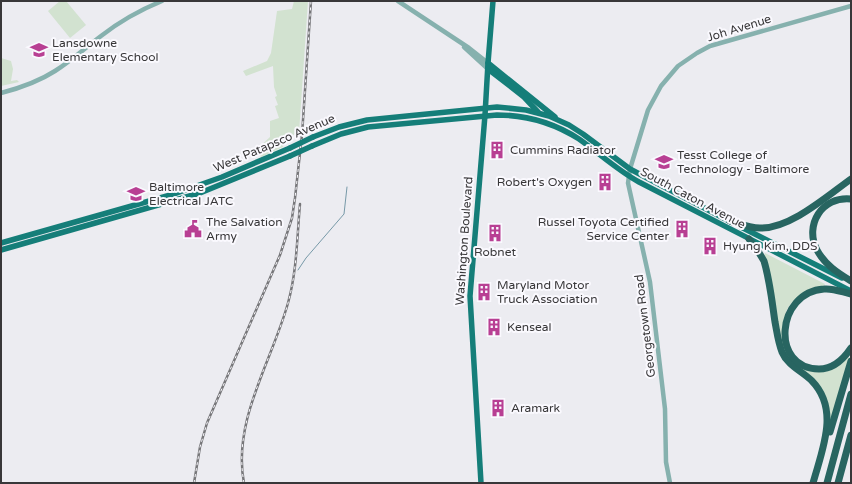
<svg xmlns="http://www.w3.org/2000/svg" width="852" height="484" viewBox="0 0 852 484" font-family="'Varela Round',sans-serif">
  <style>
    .green { fill: #d2e2d0 }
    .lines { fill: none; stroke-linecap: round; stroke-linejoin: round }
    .stream { stroke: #7799a8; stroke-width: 1 }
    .minor { stroke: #86b1ae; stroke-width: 4.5 }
    .major { stroke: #157e79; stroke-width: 5.5 }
    .highway { stroke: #286561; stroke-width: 7 }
    .rail-casing { stroke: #767679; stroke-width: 2.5 }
    .rail { stroke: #faf9fe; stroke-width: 1; stroke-dasharray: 3; stroke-linecap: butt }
    .major-bridge { stroke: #157e79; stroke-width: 5.5 }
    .labels { text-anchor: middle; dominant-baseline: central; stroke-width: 4; stroke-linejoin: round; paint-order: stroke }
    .street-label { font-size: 12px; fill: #383739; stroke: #faf9fe }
    .poi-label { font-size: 12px; fill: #383739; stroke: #faf9fe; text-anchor: start }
  </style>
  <rect width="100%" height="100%" fill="#ececf1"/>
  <!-- green -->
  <g class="green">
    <polygon points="60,1 66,1 86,25 70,38 48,11"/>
    <polygon points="294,1 308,1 299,133 284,138 283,147 261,157 257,149 270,137 270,121 279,118 275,106 278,105 275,97 277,96 274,87 273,66 246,76 243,71 267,61 271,53 277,11 292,9"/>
    <polygon points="1,58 11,61 13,69 11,81 17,80 19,82 1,86"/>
    <path d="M765,253L825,284L824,286C808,289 786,300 785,318C784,329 786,340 786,350L813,371L850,357L831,421L825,398L791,362L782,346L764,256Z"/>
  </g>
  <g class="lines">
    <!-- stream -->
    <polyline class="stream" points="298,270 306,258 344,214 347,187"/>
    <!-- minor -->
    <g class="minor">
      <polyline points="398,1 469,48 488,63"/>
      <polyline points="464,47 488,69"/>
      <path d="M1,93C20,88 38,82 55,71C71,61 85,48 101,36C119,22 140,10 162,1"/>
      <polyline points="670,483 666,462 665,409 650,282 628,183 630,169 648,110 661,86 678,66 697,53 710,46 851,6"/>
    </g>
    <!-- major -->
    <g class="major">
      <polyline points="488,63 555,117"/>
      <polyline points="488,69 524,97 538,112"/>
      <polyline points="313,137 339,127 367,120 497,107 526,110 549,116 569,125 583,134 630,169 733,223"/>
      <path d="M312,146L341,134L368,127L497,115C526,115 554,123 579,139C599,153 617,170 639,182L851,291"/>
      <polyline points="741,227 842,278"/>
      <polyline points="1,243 174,194 222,177 290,148"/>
      <polyline points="1,250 200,193 290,156"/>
      <polyline points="481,483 470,296 485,115 488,63 493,1"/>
    </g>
    <!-- highway -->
    <g class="highway">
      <path d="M851,199C822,196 804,225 817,250C825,265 838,273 851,281"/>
      <path d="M730,221C740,224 750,228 760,228C790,229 827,196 851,179"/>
      <path d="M749,239L758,251L764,261C770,281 772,302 775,322C777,332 778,342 782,352C788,366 802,371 812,381C840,410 822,450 813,483"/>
      <path d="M851,294C842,292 833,288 824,289C776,292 770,369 819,369C833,369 843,360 851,348"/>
      <polyline points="830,432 851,361"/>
      <polyline points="827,483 851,394"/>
      <polyline points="838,483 851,435"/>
    </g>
    <!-- rail casing -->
    <g class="rail-casing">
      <g id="rail">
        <polyline points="194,483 200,447 207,423 280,255 292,218 295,198 302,135 311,1"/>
        <path d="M244,483C232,421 272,361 288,303C297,271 297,237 300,204"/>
      </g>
    </g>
    <!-- rail -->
    <use href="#rail" class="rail"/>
    <!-- major-bridge -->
    <g class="major-bridge">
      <polyline points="290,148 313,137"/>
      <polyline points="290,156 312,146"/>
    </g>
  </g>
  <!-- icons -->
  <defs>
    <g id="school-bare" transform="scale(1.38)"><path d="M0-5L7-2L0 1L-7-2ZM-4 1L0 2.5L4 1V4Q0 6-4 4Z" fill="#b83f93" stroke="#faf9fe" stroke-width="2.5" paint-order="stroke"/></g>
    <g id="building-bare" transform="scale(1.38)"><path d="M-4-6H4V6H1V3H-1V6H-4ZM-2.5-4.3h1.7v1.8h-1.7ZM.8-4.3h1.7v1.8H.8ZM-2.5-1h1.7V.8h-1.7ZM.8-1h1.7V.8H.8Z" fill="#b83f93" stroke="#faf9fe" stroke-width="2.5" paint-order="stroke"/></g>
    <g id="university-bare" transform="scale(1.38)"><path d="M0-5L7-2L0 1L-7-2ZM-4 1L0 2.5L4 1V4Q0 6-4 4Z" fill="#b83f93" stroke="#faf9fe" stroke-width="2.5" paint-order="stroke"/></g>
    <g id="civic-bare" transform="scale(1.38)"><path d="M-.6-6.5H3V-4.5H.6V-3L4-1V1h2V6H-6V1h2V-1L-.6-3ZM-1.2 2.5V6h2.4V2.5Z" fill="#b83f93" stroke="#faf9fe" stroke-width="2.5" paint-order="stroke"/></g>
  </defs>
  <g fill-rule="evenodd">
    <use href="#school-bare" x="39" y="50"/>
    <use href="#building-bare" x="497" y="150"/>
    <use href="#university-bare" x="664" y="162"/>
    <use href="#building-bare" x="605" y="182"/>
    <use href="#school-bare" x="136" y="194"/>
    <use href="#civic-bare" x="193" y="229"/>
    <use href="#building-bare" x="682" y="229"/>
    <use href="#building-bare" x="495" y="233"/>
    <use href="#building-bare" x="710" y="246"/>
    <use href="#building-bare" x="484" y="292"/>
    <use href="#building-bare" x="494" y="327"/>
    <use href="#building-bare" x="498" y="408"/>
  </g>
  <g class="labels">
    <!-- street labels -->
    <g class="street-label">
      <text transform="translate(739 28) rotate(-17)">Joh Avenue</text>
      <text transform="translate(274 143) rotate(-23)">West Patapsco Avenue</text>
      <text transform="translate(693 198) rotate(28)">South Caton Avenue</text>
      <text transform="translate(464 241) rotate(-86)">Washington Boulevard</text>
      <text transform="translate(645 326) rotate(-97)">Georgetown Road</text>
    </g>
    <!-- poi labels -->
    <g class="poi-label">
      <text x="52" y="43">Lansdowne<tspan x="52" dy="14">Elementary School</tspan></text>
      <text x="510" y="150">Cummins Radiator</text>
      <text x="677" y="155">Tesst College of<tspan x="677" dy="14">Technology - Baltimore</tspan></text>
      <text x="592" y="182" text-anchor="end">Robert's Oxygen</text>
      <text x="149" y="187">Baltimore<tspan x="149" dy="14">Electrical JATC</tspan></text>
      <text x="206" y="222">The Salvation<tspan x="206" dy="14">Army</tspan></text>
      <text x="669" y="222" text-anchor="end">Russel Toyota Certified<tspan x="669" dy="14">Service Center</tspan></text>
      <text x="723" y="246">Hyung Kim, DDS</text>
      <text x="495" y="252" text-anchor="middle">Robnet</text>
      <text x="497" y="285">Maryland Motor<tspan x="497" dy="14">Truck Association</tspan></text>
      <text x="507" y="327">Kenseal</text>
      <text x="511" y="408">Aramark</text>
    </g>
  </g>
  <!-- border -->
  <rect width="852" height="484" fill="none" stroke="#383739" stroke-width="4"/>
</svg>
